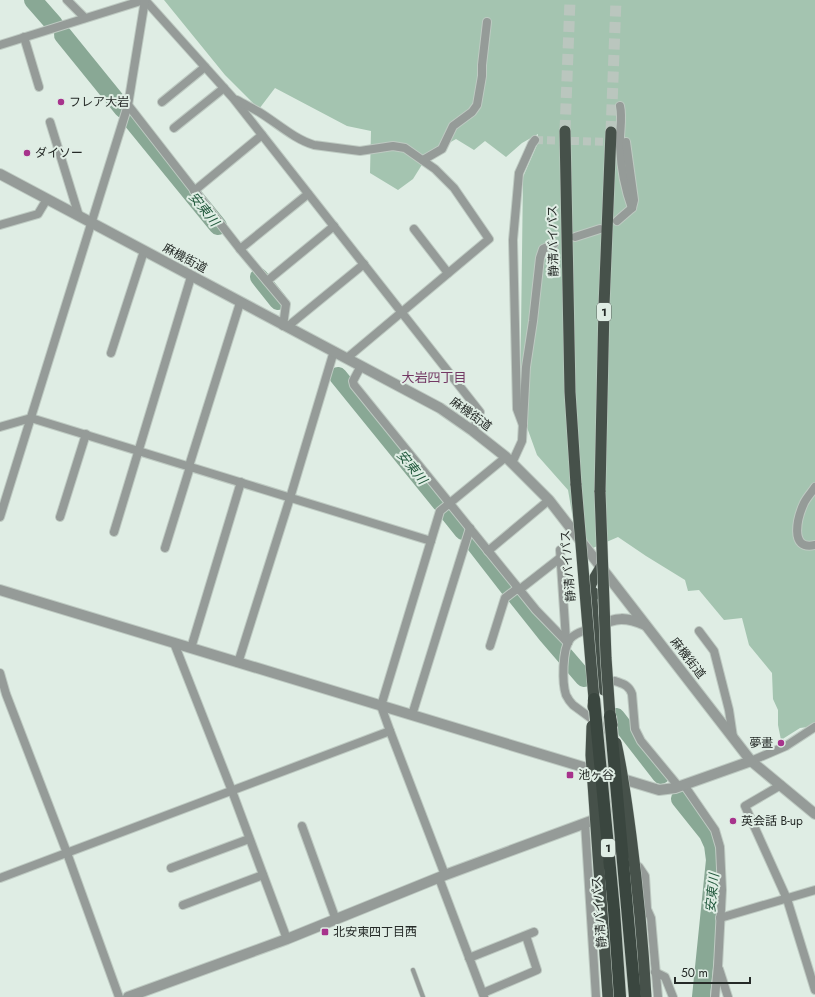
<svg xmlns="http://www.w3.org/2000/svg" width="815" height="997" viewBox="0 0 815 997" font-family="Jost,'Noto Sans JP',sans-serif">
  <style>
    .forest { fill: #a4c4b0 }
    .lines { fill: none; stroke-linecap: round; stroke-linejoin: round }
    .river { stroke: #89a895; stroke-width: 18 }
    .minor-tunnel { stroke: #bac6be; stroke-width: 8; stroke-dasharray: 8 4; stroke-linecap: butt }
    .trunk-tunnel { stroke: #bac6be; stroke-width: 11; stroke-dasharray: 11 5.5; stroke-linecap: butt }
    .service-casing { stroke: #becac2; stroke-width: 5.5 }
    .minor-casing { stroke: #becac2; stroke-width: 10 }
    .tertiary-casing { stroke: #becac2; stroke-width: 12 }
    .trunk-casing { stroke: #becac2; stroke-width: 12 }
    .service { stroke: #959b98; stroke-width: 4 }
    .minor { stroke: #959b98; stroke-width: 8 }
    .tertiary { stroke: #959b98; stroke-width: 10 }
    .trunk { stroke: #46514a; stroke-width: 11 }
    .trunk-bridge-casing { stroke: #becac2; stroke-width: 12; stroke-linecap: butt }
    .motorway-bridge-casing { stroke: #becac2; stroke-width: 14; stroke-linecap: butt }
    .trunk-bridge { stroke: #46514a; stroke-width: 11 }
    .motorway-bridge { stroke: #3a463f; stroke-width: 12 }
    .poi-dot { fill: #a7338c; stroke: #dfede4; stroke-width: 1.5 }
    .labels { text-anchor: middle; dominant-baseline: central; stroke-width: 4; stroke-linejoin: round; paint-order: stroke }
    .shield { fill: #dfede4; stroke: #5d6460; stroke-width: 1 }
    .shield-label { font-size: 11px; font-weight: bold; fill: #252a27 }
    .poi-label { font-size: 12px; fill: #252a27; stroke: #dfede4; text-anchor: start }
    .street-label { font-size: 12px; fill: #252a27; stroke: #dfede4 }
    .water-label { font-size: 13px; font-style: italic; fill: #20573b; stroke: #dfede4 }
    .neighbourhood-label { font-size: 13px; fill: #743964; stroke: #dfede4 }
  </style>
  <rect width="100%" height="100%" fill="#dfede4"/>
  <!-- forest -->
  <polygon class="forest" points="164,0 815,0 815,722 808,727 800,728 781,740 778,725 778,710 773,699 772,673 749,645 742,618 724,620 699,590 688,591 685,580 646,556 618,537 579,554 568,490 537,455 520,408 523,177 537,145 538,134 522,143 506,157 485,141 474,150 456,139 428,155 413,179 398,190 370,173 371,131 347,126 275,88 259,109 225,75"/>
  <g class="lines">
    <!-- river -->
    <g class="river">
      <polyline points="33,0 54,24"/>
      <polyline points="63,35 123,109"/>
      <polyline points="130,118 218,226"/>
      <polyline points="259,277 278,301"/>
      <polyline points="338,376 441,503"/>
      <polyline points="447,511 463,531"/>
      <polyline points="471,539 509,588"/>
      <polyline points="516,596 547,635 584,678"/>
      <polyline points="616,717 661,775"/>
      <polyline points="680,799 708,834 713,845 715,860 701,997"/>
    </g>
    <!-- minor-tunnel -->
    <polyline class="minor-tunnel" points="535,140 616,142"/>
    <!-- trunk-tunnel -->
    <g class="trunk-tunnel">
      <polyline points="565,131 570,0"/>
      <polyline points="611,132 616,0"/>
    </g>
    <!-- service casing -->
    <g class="service-casing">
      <polyline id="service" points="413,970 423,997"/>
    </g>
    <!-- minor casing -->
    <g class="minor-casing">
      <g id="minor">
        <polyline points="67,0 85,18"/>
        <polyline points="145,0 233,98 480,412 473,431"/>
        <polyline points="24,37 39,87"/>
        <polyline points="0,45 144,0"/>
        <path d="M237,100C244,104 252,108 259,112C277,123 294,139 314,145L360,151L393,146L405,148L435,169L454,188L489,239L347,358"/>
        <polyline points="162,102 205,67"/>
        <polyline points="128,105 240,249 286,304 283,326"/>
        <path d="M620,106C623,119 619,133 620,147C621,167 625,189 632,208"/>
        <polyline points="50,122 79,216"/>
        <polyline points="174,128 224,88"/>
        <polyline points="423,160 442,149 453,126 472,112 477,105 482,76 482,65 487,22"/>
        <polyline points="194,191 262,135"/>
        <polyline points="617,221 632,208 634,200 626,142"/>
        <polyline points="0,225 38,214 47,199"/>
        <polyline points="414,229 448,273"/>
        <polyline points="575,237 600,229"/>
        <polyline points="240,249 308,194"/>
        <polyline points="267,281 334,226"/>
        <polyline points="287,327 364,264"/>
        <polyline points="111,353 144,251"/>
        <polyline points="361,366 353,381 354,385 536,610 568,643"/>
        <polyline points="523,425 517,409 513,240 519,173 532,144 535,140"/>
        <polyline points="0,427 31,418 431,541"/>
        <polyline points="512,463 522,441 526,367 533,321 540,258 543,249 554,244"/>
        <polyline points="189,466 240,303"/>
        <path d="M815,487C812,492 807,497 804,503C798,516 788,551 815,545"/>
        <polyline points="0,517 128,105 145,0"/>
        <polyline points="60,517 86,434"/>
        <polyline points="114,532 191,277"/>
        <polyline points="165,548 190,467"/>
        <polyline points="560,550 566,640"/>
        <polyline points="488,551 549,500"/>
        <polyline points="519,590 560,558"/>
        <path d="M586,630C580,632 574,634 570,639C562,650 562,683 566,695C568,699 570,702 573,705L611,733"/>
        <polyline points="699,631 714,651 729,710 733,737"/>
        <polyline points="174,643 232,791 287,939"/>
        <polyline points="490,646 505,598 518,588"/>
        <polyline points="191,648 241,482"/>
        <polyline points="238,663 290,498 334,351"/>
        <polyline points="0,673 6,694 67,853 119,997"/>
        <path d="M615,681C623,684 629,685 632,694L635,729L641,741L679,787"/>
        <polyline points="412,715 470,528"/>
        <polyline points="751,761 786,746 815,727"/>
        <polyline points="684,785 715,830 720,847 722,890 718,966 715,997"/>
        <polyline points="781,785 745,806 787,899 815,990"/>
        <polyline points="585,823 596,997"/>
        <polyline points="302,826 336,920"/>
        <polyline points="632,862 639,867 645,876 647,909 651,918 658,997"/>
        <polyline points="171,868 249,839"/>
        <polyline points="445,875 390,731 381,706 440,511 506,457"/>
        <polyline points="0,878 390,731"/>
        <polyline points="439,878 484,997"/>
        <polyline points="183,905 263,875"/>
        <polyline points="720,918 815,890"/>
        <polyline points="469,958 534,932"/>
        <polyline points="719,969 728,997"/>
        <polyline points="655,972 665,977 673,997"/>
        <polyline points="483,993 537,970 526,936"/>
      </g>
    </g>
    <!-- tertiary casing -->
    <g class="tertiary-casing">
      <g id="tertiary">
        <polyline points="0,174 440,408 473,431 506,457 549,500 751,761 815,814"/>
        <polyline points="0,590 659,790 675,788 751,761"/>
        <path d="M598,626C616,617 626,617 645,625"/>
        <polyline points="128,997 287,939 445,875 591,821 620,800"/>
      </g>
    </g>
    <!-- trunk casing -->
    <g class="trunk-casing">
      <g id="trunk">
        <polyline points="565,131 570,392 576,485"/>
        <polyline points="600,492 604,306 611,132"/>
        <polyline points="594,593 592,599 593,614 604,690"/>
        <polyline points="587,602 591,584 601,567"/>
      </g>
    </g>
    <!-- service -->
    <use href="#service" class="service"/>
    <!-- minor -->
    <use href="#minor" class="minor"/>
    <!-- tertiary -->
    <use href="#tertiary" class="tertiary"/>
    <!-- trunk -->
    <use href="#trunk" class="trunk"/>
    <!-- trunk-bridge casing -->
    <g class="trunk-bridge-casing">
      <g id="trunk-bridge">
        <polyline points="576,485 594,699 593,707"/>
        <polyline points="600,492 606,658 610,716 612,725"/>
        <polyline points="592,726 591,755 608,997"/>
        <path d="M616,743C623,774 627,805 631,836C638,890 643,943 646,997"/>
      </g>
    </g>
    <!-- motorway-bridge casing -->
    <g class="motorway-bridge-casing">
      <g id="motorway-bridge">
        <polyline points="594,699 614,910 620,997"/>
        <polyline points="610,716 635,997"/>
      </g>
    </g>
    <!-- trunk-bridge -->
    <use href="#trunk-bridge" class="trunk-bridge"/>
    <!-- motorway-bridge -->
    <use href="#motorway-bridge" class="motorway-bridge"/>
  </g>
  <!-- markers -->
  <g class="poi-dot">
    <circle cx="61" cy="102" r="4"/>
    <circle cx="27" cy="153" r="4"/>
    <circle cx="781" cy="743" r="4"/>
    <rect x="566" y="771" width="8" height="8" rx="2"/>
    <circle cx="733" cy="821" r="4"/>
    <rect x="321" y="928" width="8" height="8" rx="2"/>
  </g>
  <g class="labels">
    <!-- shield labels -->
    <g class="shield">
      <rect x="597" y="303" width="14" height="18" rx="3"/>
      <rect x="601" y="839" width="14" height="18" rx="3"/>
    </g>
    <g class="shield-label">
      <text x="604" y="312">1</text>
      <text x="608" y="848">1</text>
    </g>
    <!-- poi labels -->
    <g class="poi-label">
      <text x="69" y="102">フレア大岩</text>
      <text x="35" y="153">ダイソー</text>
      <text x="773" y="743" text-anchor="end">夢畫</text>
      <text x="578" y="775">池ヶ谷</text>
      <text x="741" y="821">英会話 B-up</text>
      <text x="333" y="932">北安東四丁目西</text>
    </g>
    <!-- street labels -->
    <g class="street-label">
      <text transform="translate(553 241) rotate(-91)">静清バイパス</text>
      <text transform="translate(185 258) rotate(28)">麻機街道</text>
      <text transform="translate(471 414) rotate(36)">麻機街道</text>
      <text transform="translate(568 566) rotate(-95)">静清バイパス</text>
      <text transform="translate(688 658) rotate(52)">麻機街道</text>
      <text transform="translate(599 912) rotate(-95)">静清バイパス</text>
    </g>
    <!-- water labels -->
    <g class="water-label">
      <text transform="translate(204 209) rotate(51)">安東川</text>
      <text transform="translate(412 467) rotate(51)">安東川</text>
      <text transform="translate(712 893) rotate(-84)">安東川</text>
    </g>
    <!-- neighbourhood labels -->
    <g class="neighbourhood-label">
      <text x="434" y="377">大岩四丁目</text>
    </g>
  </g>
  <!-- scale -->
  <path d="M675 977v6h75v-6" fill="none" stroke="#252a27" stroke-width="2"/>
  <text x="681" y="977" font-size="12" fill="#252a27" stroke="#dfede4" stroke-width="3" paint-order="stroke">50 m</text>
</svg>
